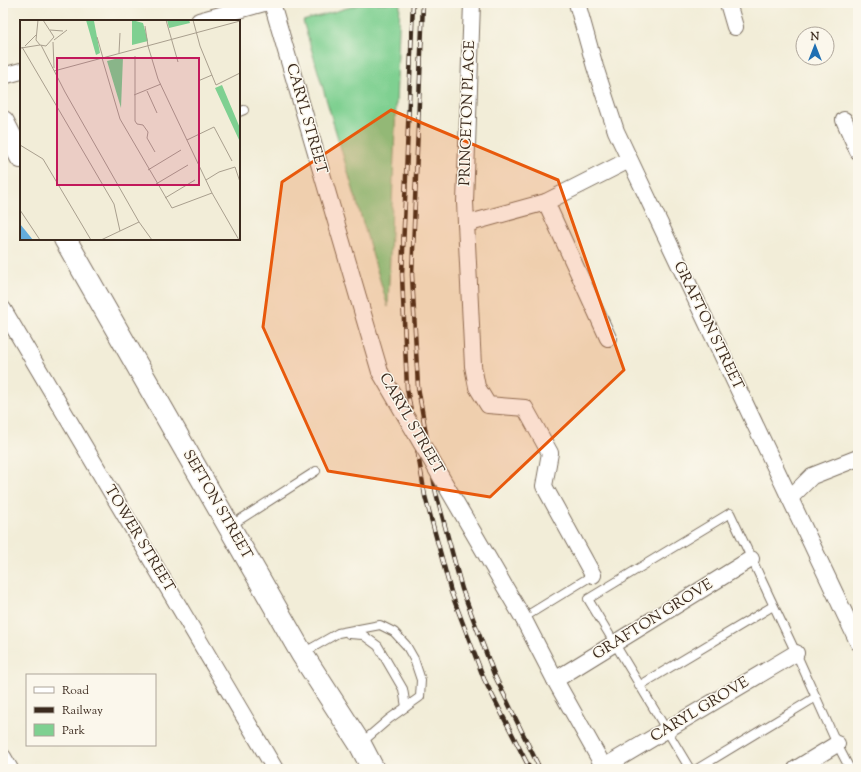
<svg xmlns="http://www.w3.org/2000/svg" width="861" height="772" viewBox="0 0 861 772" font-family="'Sorts Mill Goudy',serif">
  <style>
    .green { fill: #7fd091; stroke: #5d7d58 }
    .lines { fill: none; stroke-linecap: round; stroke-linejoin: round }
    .lane-casing { stroke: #7b6e5f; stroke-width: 10 }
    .street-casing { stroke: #7b6e5f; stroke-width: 18 }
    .secondary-casing { stroke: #7b6e5f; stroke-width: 24 }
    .lane { stroke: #fff; stroke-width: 8 }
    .street { stroke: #fff; stroke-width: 16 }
    .secondary { stroke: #fff; stroke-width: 22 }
    .rail-casing { stroke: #3b2a1e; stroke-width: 4.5 }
    .rail { stroke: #fbf7ec; stroke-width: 3; stroke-dasharray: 9; stroke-linecap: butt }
    .street-bridge-casing { stroke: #7b6e5f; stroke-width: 18; stroke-linecap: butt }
    .street-bridge { stroke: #fff; stroke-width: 16 }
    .marked { fill: #e8590c; fill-opacity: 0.2; stroke: #e8590c; stroke-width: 3; stroke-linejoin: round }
    .labels { text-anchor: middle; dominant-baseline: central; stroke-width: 3; stroke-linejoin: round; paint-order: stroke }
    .street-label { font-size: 15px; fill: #3b2a1e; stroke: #fbf7ec }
    .inset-road { fill: none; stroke: #a99f8e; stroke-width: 1 }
    .view { fill: #c2185b; fill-opacity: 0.15; stroke: #c2185b; stroke-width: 2 }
    .inset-edge { fill: none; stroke: #3b2a1e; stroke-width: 2 }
  </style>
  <rect width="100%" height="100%" fill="#fbf7ec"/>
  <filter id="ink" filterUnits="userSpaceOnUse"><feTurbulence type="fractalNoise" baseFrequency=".025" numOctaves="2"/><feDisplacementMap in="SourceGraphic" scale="8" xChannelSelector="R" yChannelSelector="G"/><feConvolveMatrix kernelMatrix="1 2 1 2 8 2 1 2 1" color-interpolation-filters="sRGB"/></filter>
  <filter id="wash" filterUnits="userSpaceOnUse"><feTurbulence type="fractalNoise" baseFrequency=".012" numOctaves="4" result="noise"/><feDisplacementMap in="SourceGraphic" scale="16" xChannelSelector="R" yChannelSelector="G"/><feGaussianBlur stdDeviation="0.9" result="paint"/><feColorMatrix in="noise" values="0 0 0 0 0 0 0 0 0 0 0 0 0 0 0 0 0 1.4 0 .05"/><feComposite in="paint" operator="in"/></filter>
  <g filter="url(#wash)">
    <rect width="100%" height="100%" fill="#f2edd8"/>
    <!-- green -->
    <polygon class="green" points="364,3 400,3 388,307 303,21"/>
  </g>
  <g filter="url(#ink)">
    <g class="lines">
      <!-- lane casing -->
      <g class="lane-casing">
        <g id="lane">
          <polyline points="239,112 244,110"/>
          <polyline points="230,526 316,471"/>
          <polyline points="523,618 593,575"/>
          <polyline points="349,634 363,635 378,646 403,689 406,707"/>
          <polyline points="303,653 338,633 380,625 394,632 406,645 414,659 421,680 420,697 389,719 360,744"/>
          <polyline points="639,686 773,606"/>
          <polyline points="690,769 588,599 730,513 796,653 837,744 850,769"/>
          <polyline points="697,769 816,697"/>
        </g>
      </g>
      <!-- street casing -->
      <g class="street-casing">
        <g id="street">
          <polyline points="272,3 380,372"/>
          <polyline points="472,3 465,202 473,366 477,387 488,405 525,408 550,453 544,486 593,575"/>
          <polyline points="577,3 595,67 616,131 858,642"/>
          <polyline points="728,3 735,27"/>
          <polyline points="199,21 264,3"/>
          <polyline points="3,76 21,71"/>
          <polyline points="844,120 858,151"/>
          <polyline points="546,202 608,338"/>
          <polyline points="466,224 546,202 629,160"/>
          <polyline points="3,309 275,769"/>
          <polyline points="790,498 812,476 858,458"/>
          <polyline points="523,618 555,680 605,769"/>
          <polyline points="555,680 751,559"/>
          <polyline points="3,757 10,769"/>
          <polyline points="604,767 796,653"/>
          <polyline points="796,769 837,744"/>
        </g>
      </g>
      <!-- secondary casing -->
      <g class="secondary-casing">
        <g id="secondary">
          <polyline points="3,122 21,157"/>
          <polyline points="65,239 302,654 360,744 373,769"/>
        </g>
      </g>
      <!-- lane -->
      <use href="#lane" class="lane"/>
      <!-- street -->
      <use href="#street" class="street"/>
      <!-- secondary -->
      <use href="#secondary" class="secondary"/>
      <!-- rail casing -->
      <g class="rail-casing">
        <g id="rail">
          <polyline points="413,3 402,275 407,388 425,496 451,592 484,679 530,769"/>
          <polyline points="423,3 412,275 418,387 436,493 462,589 494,674 540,769"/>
        </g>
      </g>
      <!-- rail -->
      <use href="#rail" class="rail"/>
      <!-- street-bridge casing -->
      <g class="street-bridge-casing">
        <polyline id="street-bridge" points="380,372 523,618"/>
      </g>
      <!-- street-bridge -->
      <use href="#street-bridge" class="street-bridge"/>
    </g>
  </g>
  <!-- marked area -->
  <path class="marked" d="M391,110L558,180L624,370L490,497L328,471L263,327L282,182Z"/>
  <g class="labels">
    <!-- street labels -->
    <g class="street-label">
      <text transform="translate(468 113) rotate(-88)">PRINCETON PLACE</text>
      <text transform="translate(306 119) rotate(74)">CARYL STREET</text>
      <text transform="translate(708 326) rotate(64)">GRAFTON STREET</text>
      <text transform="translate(411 424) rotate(60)">CARYL STREET</text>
      <text transform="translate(217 505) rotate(60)">SEFTON STREET</text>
      <text transform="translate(139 539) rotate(59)">TOWER STREET</text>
      <text transform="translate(653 620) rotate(-32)">GRAFTON GROVE</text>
      <text transform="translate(700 710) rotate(-31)">CARYL GROVE</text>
    </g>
  </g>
  <!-- overview -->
  <g transform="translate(20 20)">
    <rect width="220" height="220" fill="#f2edd8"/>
    <path d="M66,0L74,1L80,33L76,35ZM112,0L123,3L128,21L112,25ZM147,0H169L170,3L149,8ZM103,37L101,88L87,41ZM202,65L220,108V122L195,68Z" fill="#7fd091"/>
    <path d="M0,204L5,210L13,220H0Z" fill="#64acdb"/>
    <path class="inset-road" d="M18,0L16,20L20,25L26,26L34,17L23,0M146,0L158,42M173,0L180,26L196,65L220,53M125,6L128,26L138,59L192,173L219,220M30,10L43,11M77,17L83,38M34,20L47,10M33,22L34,48M21,25L45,72L119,202L132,220M5,26L16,15M2,27L94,184L100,211M1,28L20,25M99,33L100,13M115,36V101L117,104L123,105L128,112L127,118L135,132M82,38L100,99L152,188L192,173M34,51L220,1M178,61L192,55M127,71L137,93M114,75L141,64M167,120L194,107L212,141M0,125L23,139L71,220M128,150L161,130M186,160L199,152L215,147L220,162M136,164L168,145M145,178L175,160M0,190L20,220M81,220L119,202"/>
    <path class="view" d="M37,38H179V165H37Z"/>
    <rect width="220" height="220" class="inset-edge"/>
  </g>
  <!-- margin -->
  <rect width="861" height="772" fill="none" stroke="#fbf7ec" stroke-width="16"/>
  <!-- legend -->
  <rect x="26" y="674" width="130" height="72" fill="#fbf7ec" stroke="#aea59a"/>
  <rect x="34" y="687" width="20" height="6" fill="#ffffff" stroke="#aea59a"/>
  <text x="62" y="694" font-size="12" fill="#3b2a1e">Road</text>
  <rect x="34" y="707" width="20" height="6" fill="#3b2a1e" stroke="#aea59a"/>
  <text x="62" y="714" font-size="12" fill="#3b2a1e">Railway</text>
  <rect x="34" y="724" width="20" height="12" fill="#7fd091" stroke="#aea59a"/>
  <text x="62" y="734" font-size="12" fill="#3b2a1e">Park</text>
  <!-- north arrow -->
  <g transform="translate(815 46)"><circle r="19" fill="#fbf7ec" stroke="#aea59a"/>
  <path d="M0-3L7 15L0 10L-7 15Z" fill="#1f6fb2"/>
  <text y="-6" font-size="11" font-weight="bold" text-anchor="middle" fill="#3b2a1e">N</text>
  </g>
</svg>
